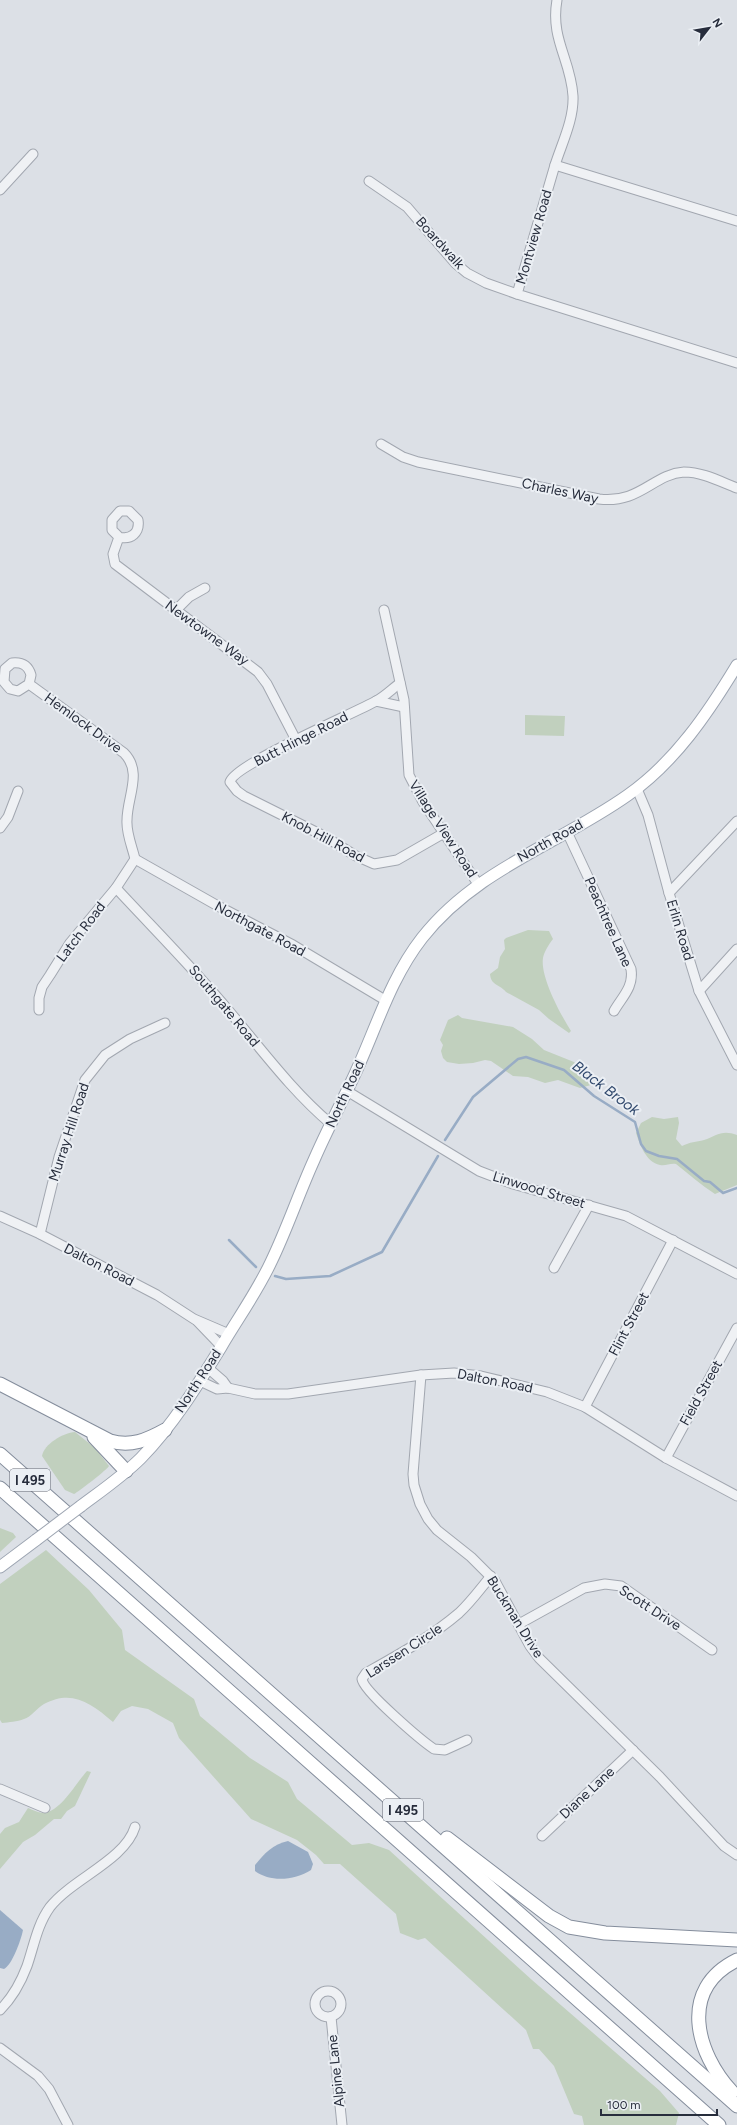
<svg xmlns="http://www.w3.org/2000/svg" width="737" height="2125" viewBox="0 0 737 2125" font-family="Figtree,sans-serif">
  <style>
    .green { fill: #c1d0be }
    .water { fill: #98acc5 }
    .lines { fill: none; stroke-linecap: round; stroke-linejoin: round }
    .stream { stroke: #98acc5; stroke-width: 2.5 }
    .minor-casing { stroke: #a2a7b0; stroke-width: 11 }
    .major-casing { stroke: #9ca4b1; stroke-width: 13 }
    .highway-casing { stroke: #848d9c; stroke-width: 15 }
    .minor { stroke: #eff1f4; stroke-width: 9 }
    .major { stroke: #fff; stroke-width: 11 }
    .highway { stroke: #fff; stroke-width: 13 }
    .major-bridge-casing { stroke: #9ca4b1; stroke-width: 13; stroke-linecap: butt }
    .major-bridge { stroke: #fff; stroke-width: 11 }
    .labels { text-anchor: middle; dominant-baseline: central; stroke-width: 4; stroke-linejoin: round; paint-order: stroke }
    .shield { fill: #ebeff4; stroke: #626773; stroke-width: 1 }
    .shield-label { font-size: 13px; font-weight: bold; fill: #272d3c }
    .street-label { font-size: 14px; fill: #272d3c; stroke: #ebeff4 }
    .water-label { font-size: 15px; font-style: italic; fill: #324a6e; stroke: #ebeff4 }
  </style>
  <rect width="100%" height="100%" fill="#dce0e6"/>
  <!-- green -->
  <g class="green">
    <polygon points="525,715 565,716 564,736 525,735"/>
    <path d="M528,930L549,931L553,939C549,944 544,952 543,958C540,977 561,1015 571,1031L569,1033L549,1019L539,1010L506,992C500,984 491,986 490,974L498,968L500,957L505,949L504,940L506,938Z"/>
    <polygon points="458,1015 462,1018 513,1027 532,1039 544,1050 574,1062 593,1080 591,1085 580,1088 558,1080 545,1083 528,1077 513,1076 491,1061 485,1060 473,1063 459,1064 447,1062 443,1058 441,1051 443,1045 440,1040 448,1020"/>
    <path d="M652,1117L664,1119L678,1117L679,1123L676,1139L682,1146C690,1142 696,1142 704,1140C716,1136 722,1129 737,1135V1185L715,1194C701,1185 689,1174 676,1164C670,1163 666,1166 660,1165C646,1162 640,1145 636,1133L641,1123Z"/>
    <path d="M75,1432L95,1448L109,1466C108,1469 78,1492 74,1494L65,1490L42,1456C44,1444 63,1433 75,1432Z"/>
    <polygon points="0,1528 13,1533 16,1537 0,1552"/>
    <path d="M46,1550L89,1590L122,1630L125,1650L194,1699L200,1716L250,1758L288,1782L297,1799L352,1845L369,1843L389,1850L532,1980L660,2091L679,2113L676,2125H584L582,2116L574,2114L554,2066L539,2049H533L526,2030L425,1938L418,1940L400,1933L396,1914L340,1864H324L316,1855L297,1840L251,1819L179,1738L173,1723L148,1709L132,1706L121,1711L113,1722C91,1703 72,1689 44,1704C37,1708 31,1717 24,1719C17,1722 9,1722 2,1723L0,1720V1584Z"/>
    <path d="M87,1771L91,1772L75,1806L67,1811L61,1819H54L35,1835L23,1842L0,1869V1834L5,1828L19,1822L28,1808C33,1810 39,1813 44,1813C61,1811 76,1783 87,1771Z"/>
  </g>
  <!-- water -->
  <g class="water">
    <path d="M288,1841L308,1852L313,1864L311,1870C295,1880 271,1883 255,1871V1865C264,1854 273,1844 288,1841Z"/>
    <path d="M0,1910L23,1930C21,1940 12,1965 4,1969L0,1968Z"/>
  </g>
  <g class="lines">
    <!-- stream -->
    <g class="stream">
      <polyline points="445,1140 473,1097 518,1059 526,1057 564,1070 594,1096 635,1122 641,1144 646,1151 659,1156 677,1159 704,1181 710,1182 723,1193 737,1188"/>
      <polyline points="229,1240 256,1267"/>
      <polyline points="275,1276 286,1279 330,1276 382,1252 438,1156"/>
    </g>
    <!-- minor casing -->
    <g class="minor-casing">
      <g id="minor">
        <path d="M555,165C562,143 574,119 573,96C571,60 550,39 557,0"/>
        <polyline points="369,181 407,207 455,263 467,273 486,283 517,294"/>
        <polyline points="0,190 33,154"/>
        <polyline points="737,221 555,165 517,294 737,363"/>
        <path d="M381,444L403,457L418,462L599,499C640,504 653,474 684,472C703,472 721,482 737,488"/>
        <path d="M119,537L112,530V520L120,511H129L138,520C140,533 131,540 119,537L113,554L115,564L258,672L267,684L296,740"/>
        <polyline points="176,610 189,597 205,588"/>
        <polyline points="384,610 404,700 409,775 423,802 478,884"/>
        <path d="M400,683C392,689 384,697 376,701C355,713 233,765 230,782L237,791L244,796L324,836L356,856L374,864L397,860L444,833"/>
        <path d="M29,684L18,691L10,689L4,682L5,669L12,663C22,662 28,665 31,675L29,684L124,753C143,772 127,797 127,820C126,833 132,846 135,859"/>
        <polyline points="376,701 404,707"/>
        <polyline points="637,789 648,815 669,893 699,991 737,1065"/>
        <polyline points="0,828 8,817 18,791"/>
        <path d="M567,832L631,969C634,987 622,997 614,1011"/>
        <polyline points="135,859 218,906 293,945 385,1000"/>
        <path d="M116,888C154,929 193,968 229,1011C262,1050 292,1091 331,1124"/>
        <polyline points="669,893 737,821"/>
        <polyline points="699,991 737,949"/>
        <polyline points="39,1010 39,998 42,987 50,975 70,943 116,888 135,859"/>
        <polyline points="347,1091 479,1171 513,1184 626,1216 737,1274"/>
        <polyline points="0,1216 40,1234 157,1295 194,1319 229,1334"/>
        <polyline points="40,1234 59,1157 85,1080 105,1055 130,1039 165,1023"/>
        <polyline points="554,1268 589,1205"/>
        <polyline points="197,1321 221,1346"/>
        <polyline points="208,1368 223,1381 228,1388"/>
        <polyline points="421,1375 413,1474 414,1485 420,1504 428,1519 437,1530 471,1557 495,1581 530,1646 539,1658 660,1777 724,1846 737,1855"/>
        <polyline points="200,1381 217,1389 228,1388 255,1394 288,1394 421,1375 454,1373 481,1376 547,1392 585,1407 666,1458 737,1496"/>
        <polyline points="585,1407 673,1240"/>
        <polyline points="666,1458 737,1328"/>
        <polyline points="519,1624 584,1588 605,1584 621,1586 712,1650"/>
        <path d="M467,1740L445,1750L434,1749C422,1741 363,1691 362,1679L366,1673C398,1655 431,1637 459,1613C471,1602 481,1588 491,1576"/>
        <polyline points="0,1789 45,1808"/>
        <polyline points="542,1836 633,1750"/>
        <circle cx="328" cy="2004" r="13"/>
        <path d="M0,2010C12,1998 21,1982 27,1966C34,1946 37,1925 50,1907C72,1879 125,1860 135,1827"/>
        <polyline points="331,2017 342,2125"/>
        <polyline points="0,2048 38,2076 49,2089 68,2125"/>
      </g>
    </g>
    <!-- major casing -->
    <g class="major-casing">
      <g id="major">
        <path d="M81,1506C101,1491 123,1476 141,1458C173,1425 197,1386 221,1347C238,1318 257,1292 271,1262C287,1229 299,1193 314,1160C326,1132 341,1104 354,1076C376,1029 390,979 422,938C476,869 559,844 628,795C675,762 708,713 737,665"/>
        <polyline points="0,1567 36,1540"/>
      </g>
    </g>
    <!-- highway casing -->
    <g class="highway-casing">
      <g id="highway">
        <path d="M0,1384L110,1441C131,1447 147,1440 165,1430"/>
        <polyline points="94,1437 126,1471"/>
        <polyline points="0,1454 737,2106"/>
        <polyline points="0,1488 719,2125"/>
        <polyline points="447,1838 549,1916 569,1927 605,1933 737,1940"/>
        <path d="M732,2092C696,2053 678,1989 737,1960"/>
      </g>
    </g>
    <!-- minor -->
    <use href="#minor" class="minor"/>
    <!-- major -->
    <use href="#major" class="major"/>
    <!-- highway -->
    <use href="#highway" class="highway"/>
    <!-- major-bridge casing -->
    <g class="major-bridge-casing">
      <polyline id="major-bridge" points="36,1540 81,1506"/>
    </g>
    <!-- major-bridge -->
    <use href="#major-bridge" class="major-bridge"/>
  </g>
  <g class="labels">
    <!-- shield labels -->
    <g class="shield">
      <rect x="10" y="1469" width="40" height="22" rx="3"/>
      <rect x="383" y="1799" width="40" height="22" rx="3"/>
    </g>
    <g class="shield-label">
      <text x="30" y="1480">I 495</text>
      <text x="403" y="1810">I 495</text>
    </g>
    <!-- street labels -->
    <g class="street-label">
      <text transform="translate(534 237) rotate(-74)">Montview Road</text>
      <text transform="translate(440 243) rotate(48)">Boardwalk</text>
      <text transform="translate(560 491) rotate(12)">Charles Way</text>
      <text transform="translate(207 633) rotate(36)">Newtowne Way</text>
      <text transform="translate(83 723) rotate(36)">Hemlock Drive</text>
      <text transform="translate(301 739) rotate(-27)">Butt Hinge Road</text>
      <text transform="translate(443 829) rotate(57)">Village View Road</text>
      <text transform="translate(323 837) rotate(28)">Knob Hill Road</text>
      <text transform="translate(550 841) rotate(-29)">North Road</text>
      <text transform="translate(608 922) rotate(66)">Peachtree Lane</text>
      <text transform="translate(260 929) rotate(28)">Northgate Road</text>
      <text transform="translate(680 930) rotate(73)">Erlin Road</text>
      <text transform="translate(81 932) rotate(-53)">Latch Road</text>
      <text transform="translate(224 1006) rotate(50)">Southgate Road</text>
      <text transform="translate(345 1094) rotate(-65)">North Road</text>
      <text transform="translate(69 1132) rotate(-72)">Murray Hill Road</text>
      <text transform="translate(539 1190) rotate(17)">Linwood Street</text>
      <text transform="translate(99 1265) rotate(27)">Dalton Road</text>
      <text transform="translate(629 1324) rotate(-62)">Flint Street</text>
      <text transform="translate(198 1381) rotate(-57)">North Road</text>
      <text transform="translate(495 1381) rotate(11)">Dalton Road</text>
      <text transform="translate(701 1393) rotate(-61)">Field Street</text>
      <text transform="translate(650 1608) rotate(33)">Scott Drive</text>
      <text transform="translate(515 1617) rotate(58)">Buckman Drive</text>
      <text transform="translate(404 1651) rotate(-33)">Larssen Circle</text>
      <text transform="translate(587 1793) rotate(-43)">Diane Lane</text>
      <text transform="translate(336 2071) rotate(-96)">Alpine Lane</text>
    </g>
    <!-- water labels -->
    <g class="water-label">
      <text transform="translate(606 1088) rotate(37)">Black Brook</text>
    </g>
  </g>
  <!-- north arrow -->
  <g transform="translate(709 28) rotate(59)" stroke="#ebeff4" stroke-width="3" paint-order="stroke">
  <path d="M0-3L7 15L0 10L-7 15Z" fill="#272d3c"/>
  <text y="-6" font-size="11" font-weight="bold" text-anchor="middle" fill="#272d3c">N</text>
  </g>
  <!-- scale -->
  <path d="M601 2109v6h116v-6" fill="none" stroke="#272d3c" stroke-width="2"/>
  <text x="607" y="2109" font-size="12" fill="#272d3c" stroke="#ebeff4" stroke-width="3" paint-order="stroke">100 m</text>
</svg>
